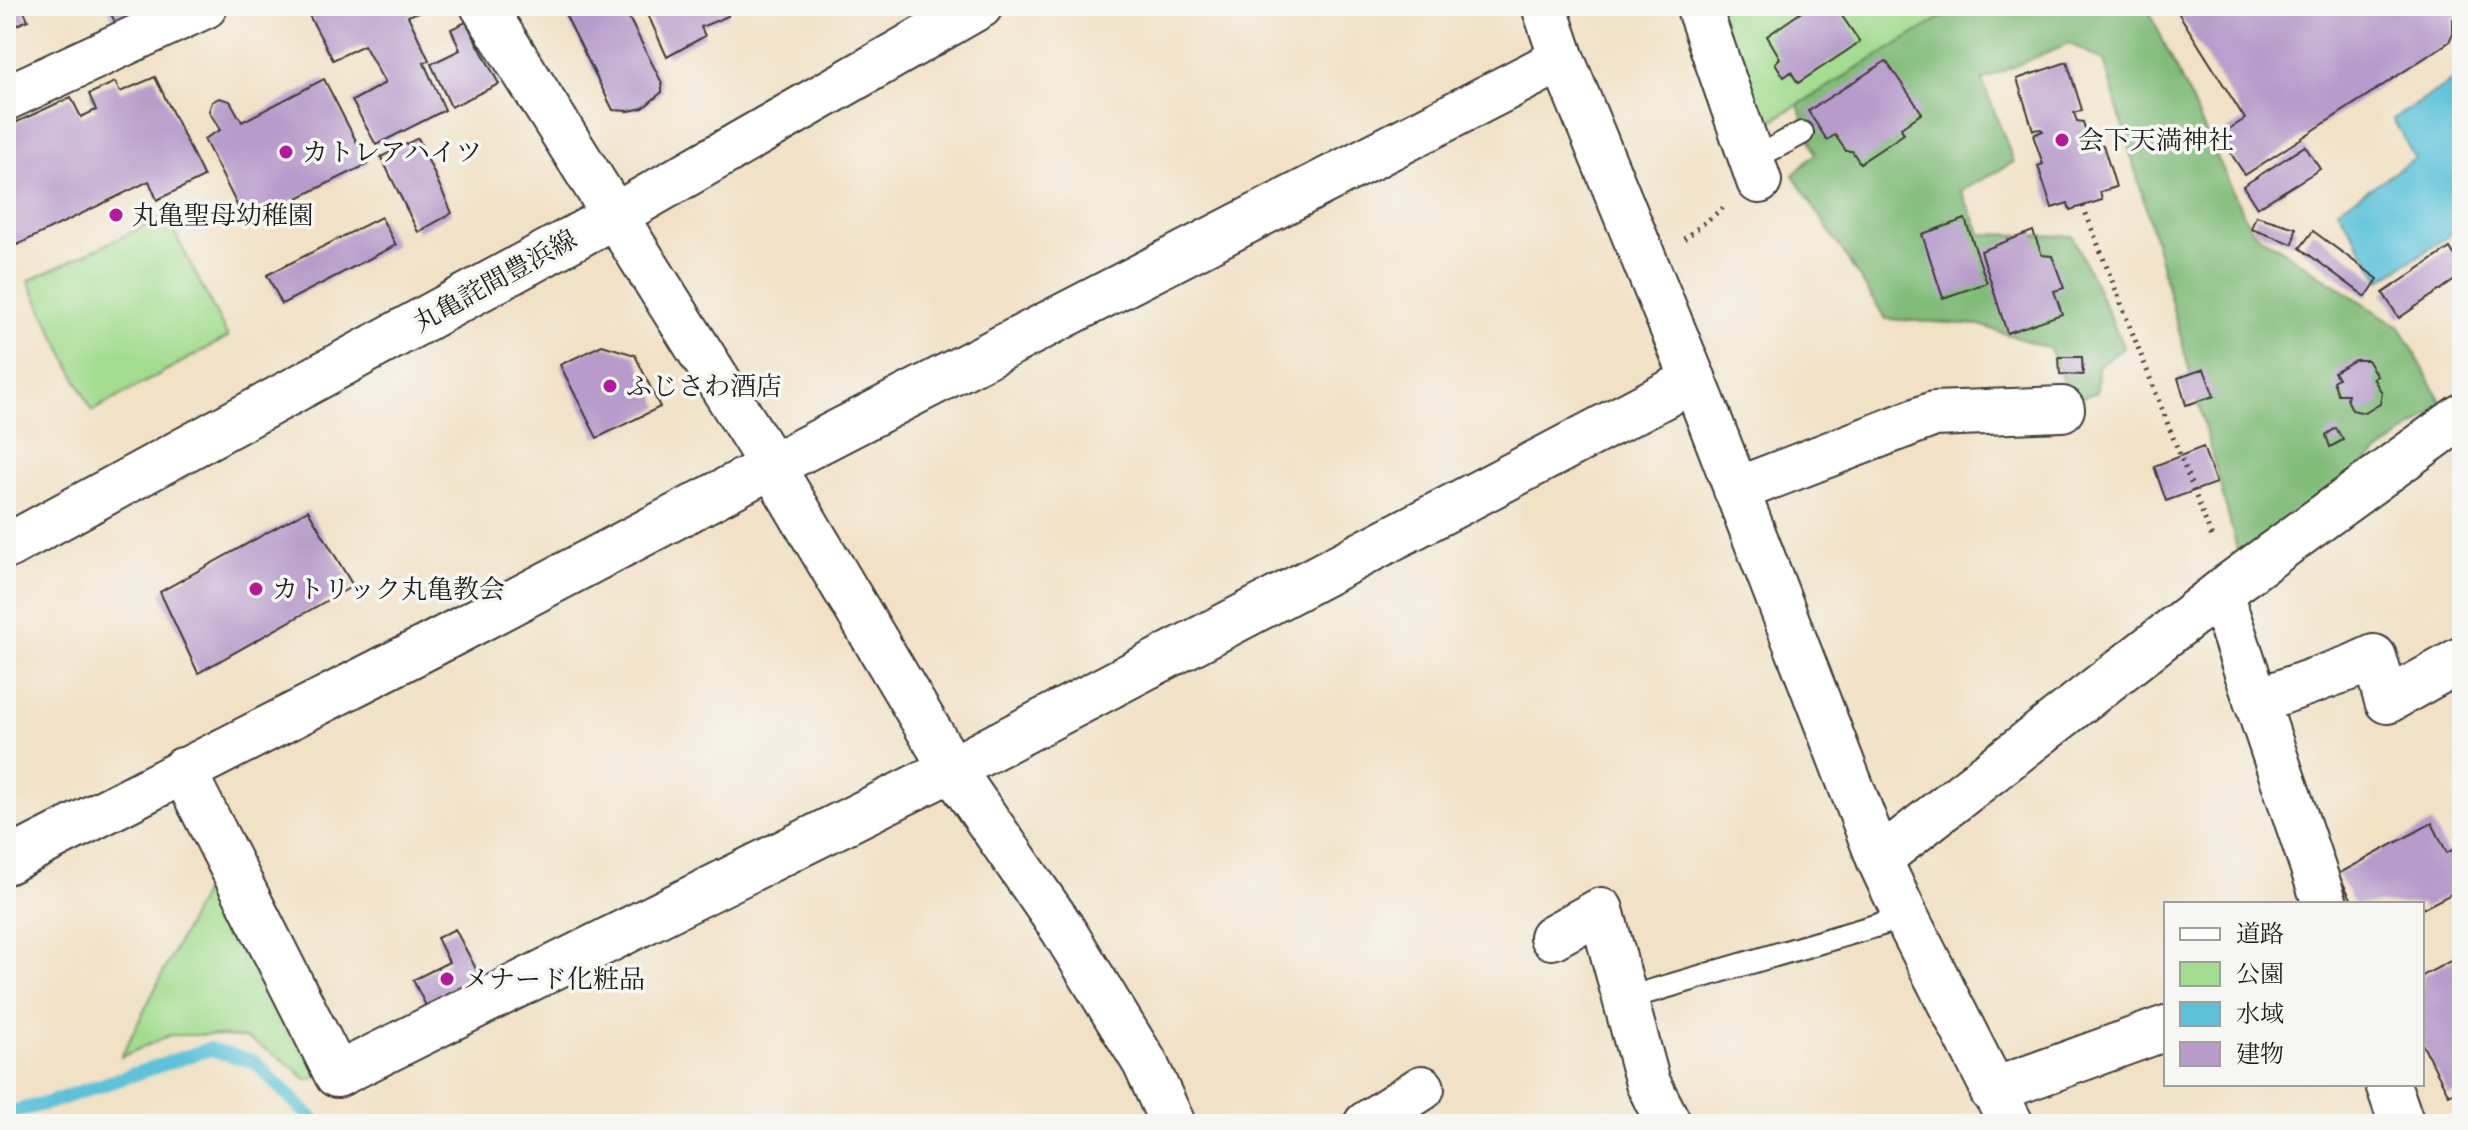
<svg xmlns="http://www.w3.org/2000/svg" width="2468" height="1130" viewBox="0 0 2468 1130" font-family="Cardo,'Noto Serif JP',serif">
  <style>
    .green { fill: #a2dc8e; stroke: #5f7c55; stroke-width: 2 }
    .forest { fill: #81bc79; stroke: #4e6c4a; stroke-width: 2 }
    .water { fill: #5cc2d9; stroke: #3c6f7a; stroke-width: 2 }
    .lines { fill: none; stroke-linecap: round; stroke-linejoin: round }
    .stream { stroke: #5cc2d9; stroke-width: 14 }
    .building { fill: #b79ccb }
    .lane-casing { stroke: #3c3a35; stroke-width: 26 }
    .street-casing { stroke: #3c3a35; stroke-width: 48 }
    .primary-casing { stroke: #3c3a35; stroke-width: 48 }
    .path { stroke: #3c3a35; stroke-width: 5; stroke-dasharray: 2 6; stroke-linecap: butt }
    .lane { stroke: #fff; stroke-width: 22 }
    .street { stroke: #fff; stroke-width: 44 }
    .primary { stroke: #fff; stroke-width: 44 }
    .poi-dot { fill: #b5179e; stroke: #f6f6f2; stroke-width: 3 }
    .labels { text-anchor: middle; dominant-baseline: central; stroke-width: 7; stroke-linejoin: round; paint-order: stroke }
    .poi-label { font-size: 26px; fill: #1c1c1c; stroke: #f6f6f2; text-anchor: start }
    .street-label { font-size: 26px; fill: #1c1c1c; stroke: #f6f6f2 }
  </style>
  <rect width="100%" height="100%" fill="#f6f6f2"/>
  <filter id="ink" filterUnits="userSpaceOnUse"><feTurbulence type="fractalNoise" baseFrequency=".0125" numOctaves="2"/><feDisplacementMap in="SourceGraphic" scale="16" xChannelSelector="R" yChannelSelector="G"/><feConvolveMatrix kernelMatrix="1 2 1 2 8 2 1 2 1" color-interpolation-filters="sRGB"/></filter>
  <filter id="wash" filterUnits="userSpaceOnUse"><feTurbulence type="fractalNoise" baseFrequency=".006" numOctaves="4" result="noise"/><feDisplacementMap in="SourceGraphic" scale="32" xChannelSelector="R" yChannelSelector="G"/><feGaussianBlur stdDeviation="1.8" result="paint"/><feColorMatrix in="noise" values="0 0 0 0 0 0 0 0 0 0 0 0 0 0 0 0 0 1.4 0 .05"/><feComposite in="paint" operator="in"/></filter>
  <g filter="url(#wash)">
    <rect width="100%" height="100%" fill="#f1e1c5"/>
    <!-- green -->
    <g class="green">
      <polygon points="1719,6 1960,6 1758,129"/>
      <polygon points="166,216 228,337 92,411 28,281"/>
      <polygon points="216,867 319,1076 308,1080 282,1059 246,1038 212,1035 170,1035 121,1057"/>
    </g>
    <!-- forest -->
    <polygon class="forest" points="1960,6 2147,6 2251,230 2401,328 2443,405 2239,556 2147,211 2104,61 2069,43 1982,80 2014,162 1961,191 1981,234 2073,236 2124,348 2098,366 2097,392 2071,401 2050,349 1980,325 1886,319 1793,175 1815,154 1798,105"/>
    <!-- water -->
    <polygon class="water" points="2453,81 2462,94 2462,227 2381,280 2338,209 2415,159 2393,119"/>
    <g class="lines">
      <!-- stream -->
      <polyline class="stream" points="6,1113 48,1103 209,1049 255,1062 317,1124"/>
    </g>
    <g id="blocks">
      <!-- building -->
      <g class="building">
        <polygon points="6,6 22,6 28,20 6,30"/>
        <polygon points="107,6 165,6 118,28"/>
        <polygon points="304,6 422,6 424,10 408,16 429,60 424,63 445,110 376,145 352,101 385,83 364,45 333,60"/>
        <polygon points="561,6 623,6 662,83 662,92 643,108 629,111 613,110"/>
        <polygon points="644,6 730,6 728,16 701,27 705,36 667,57"/>
        <polygon points="1810,6 1835,6 1860,42 1798,83 1791,72 1784,77 1775,63 1780,58 1767,36"/>
        <polygon points="2174,6 2462,6 2462,14 2453,19 2453,33 2449,42 2245,175 2219,135 2245,119"/>
        <polygon points="466,22 499,84 451,107 431,64 460,50 451,29"/>
        <polygon points="1886,61 1922,113 1901,128 1904,134 1860,163 1852,151 1846,151 1835,135 1827,140 1808,111"/>
        <polygon points="2067,62 2082,110 2074,113 2077,121 2083,122 2091,148 2103,145 2116,187 2100,192 2102,200 2070,210 2068,203 2052,208 2038,166 2043,164 2033,135 2043,131 2041,129 2033,130 2017,79"/>
        <polygon points="155,77 204,177 157,200 149,181 17,245 6,222 6,127 71,97 81,117 96,110 89,94 115,82 120,92"/>
        <polygon points="324,79 368,164 246,223 204,139 220,130 209,111 212,102 219,98 230,101 242,122"/>
        <polygon points="418,138 452,213 418,232 381,157"/>
        <polygon points="2305,146 2320,169 2257,208 2243,186"/>
        <polygon points="2256,216 2296,228 2293,244 2251,229"/>
        <polygon points="381,217 396,245 282,304 267,275"/>
        <polygon points="1965,219 1987,283 1943,298 1922,234"/>
        <polygon points="2033,231 2042,255 2052,256 2064,288 2054,291 2062,314 2007,333 1981,251"/>
        <polygon points="2313,231 2378,279 2366,297 2300,248"/>
        <polygon points="2450,248 2462,267 2462,275 2399,318 2383,293"/>
        <polygon points="602,345 635,355 660,407 597,438 560,365"/>
        <polygon points="2059,357 2082,357 2083,375 2060,374"/>
        <polygon points="2355,360 2367,360 2377,376 2373,378 2382,393 2380,404 2365,413 2352,410 2347,399 2348,394 2338,394 2333,381 2338,378 2334,372"/>
        <polygon points="2204,369 2214,396 2186,405 2178,378"/>
        <polygon points="2336,428 2343,440 2330,447 2326,435"/>
        <polygon points="2203,447 2216,483 2166,501 2154,466"/>
        <polygon points="308,510 353,586 198,673 160,592"/>
        <polygon points="2432,823 2447,853 2462,845 2462,915 2451,894 2422,909 2422,904 2354,904 2338,874"/>
        <polygon points="455,929 484,984 429,1012 413,980 449,962 437,938"/>
        <polygon points="2462,955 2462,1088 2449,1095 2422,1044 2422,976"/>
      </g>
    </g>
  </g>
  <g filter="url(#ink)">
    <use href="#blocks" fill-opacity="0" stroke="#3c3a35" stroke-width="2"/>
    <g class="lines">
      <!-- lane casing -->
      <g class="lane-casing">
        <g id="lane">
          <polyline points="1751,160 1802,133"/>
          <polyline points="1624,999 1906,917"/>
        </g>
      </g>
      <!-- street casing -->
      <g class="street-casing">
        <g id="street">
          <polyline points="483,6 772,466 952,769 1062,928 1145,1063 1173,1124"/>
          <polyline points="1544,6 1562,59 1703,403 1879,859 1906,917 2011,1124"/>
          <polyline points="1698,6 1759,181"/>
          <polyline points="6,98 205,6"/>
          <polyline points="1736,490 1934,414 2062,409"/>
          <polyline points="2220,593 2325,904"/>
          <polyline points="2256,701 2352,667 2374,657 2387,701 2462,659"/>
          <polyline points="183,770 337,1075 952,769 1694,380"/>
          <polyline points="1879,859 2230,585 2462,416"/>
          <polyline points="6,862 433,644 772,466 1562,59"/>
          <polyline points="1552,937 1601,910 1648,1083 1669,1124"/>
          <polyline points="2388,1084 2402,1124"/>
          <polyline points="1992,1091 2166,1028"/>
          <polyline points="1366,1124 1422,1088"/>
        </g>
      </g>
      <!-- primary casing -->
      <g class="primary-casing">
        <polyline id="primary" points="6,547 614,216 980,6"/>
      </g>
      <!-- path -->
      <g class="path">
        <polyline points="2083,206 2213,540"/>
        <polyline points="1684,239 1723,208"/>
      </g>
      <!-- lane -->
      <use href="#lane" class="lane"/>
      <!-- street -->
      <use href="#street" class="street"/>
      <!-- primary -->
      <use href="#primary" class="primary"/>
    </g>
  </g>
  <!-- markers -->
  <g class="poi-dot">
    <circle cx="2062" cy="140" r="8"/>
    <circle cx="286" cy="152" r="8"/>
    <circle cx="116" cy="215" r="8"/>
    <circle cx="610" cy="386" r="8"/>
    <circle cx="256" cy="589" r="8"/>
    <circle cx="447" cy="979" r="8"/>
  </g>
  <g class="labels">
    <!-- poi labels -->
    <g class="poi-label">
      <text x="2078" y="140">会下天満神社</text>
      <text x="302" y="152">カトレアハイツ</text>
      <text x="132" y="215">丸亀聖母幼稚園</text>
      <text x="626" y="386">ふじさわ酒店</text>
      <text x="272" y="589">カトリック丸亀教会</text>
      <text x="463" y="979">メナード化粧品</text>
    </g>
    <!-- street labels -->
    <g class="street-label">
      <text transform="translate(495 281) rotate(-29)">丸亀詫間豊浜線</text>
    </g>
  </g>
  <!-- margin -->
  <rect width="2468" height="1130" fill="none" stroke="#f6f6f2" stroke-width="32"/>
  <!-- legend -->
  <rect x="2164" y="902" width="260" height="184" fill="#f6f6f2" stroke="#9f9f9c" stroke-width="2"/>
  <rect x="2180" y="928" width="40" height="12" fill="#ffffff" stroke="#9f9f9c" stroke-width="2"/>
  <text x="2236" y="942" font-size="24" fill="#1c1c1c">道路</text>
  <rect x="2180" y="962" width="40" height="24" fill="#a2dc8e" stroke="#9f9f9c" stroke-width="2"/>
  <text x="2236" y="982" font-size="24" fill="#1c1c1c">公園</text>
  <rect x="2180" y="1002" width="40" height="24" fill="#5cc2d9" stroke="#9f9f9c" stroke-width="2"/>
  <text x="2236" y="1022" font-size="24" fill="#1c1c1c">水域</text>
  <rect x="2180" y="1042" width="40" height="24" fill="#b79ccb" stroke="#9f9f9c" stroke-width="2"/>
  <text x="2236" y="1062" font-size="24" fill="#1c1c1c">建物</text>
</svg>
